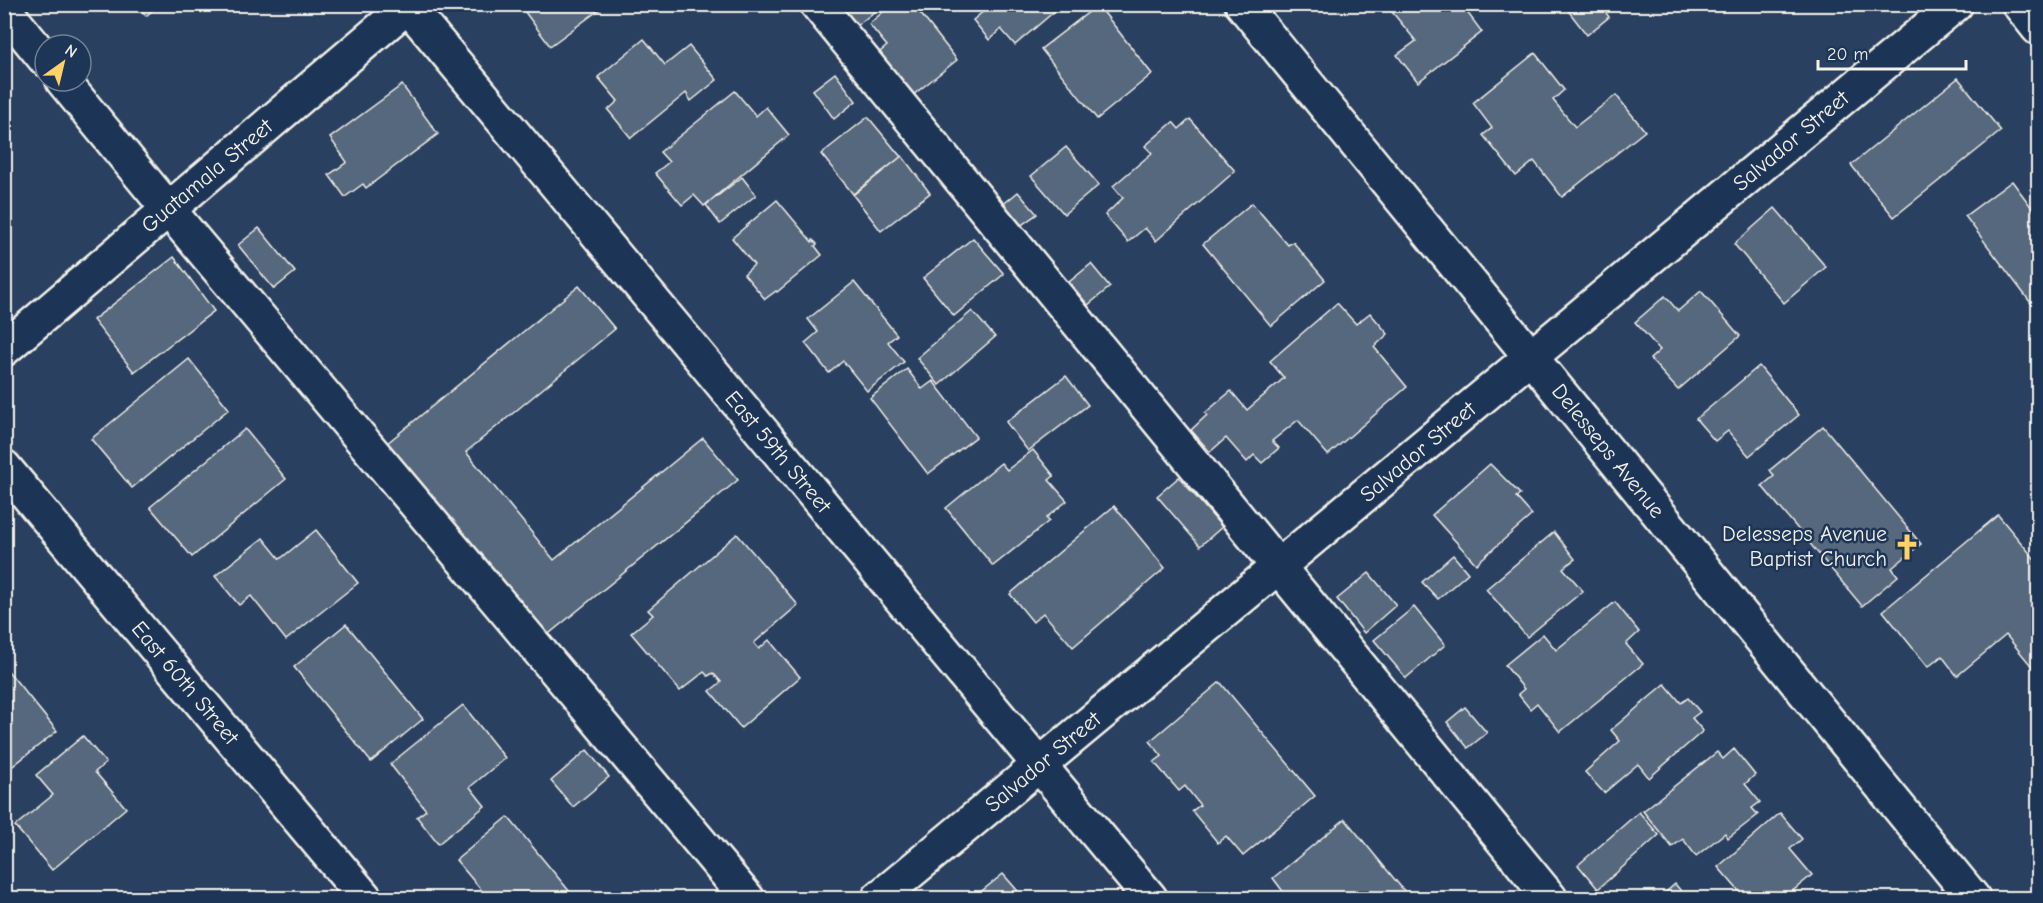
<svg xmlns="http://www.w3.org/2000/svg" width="2043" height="903" viewBox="0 0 2043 903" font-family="'Comic Neue',sans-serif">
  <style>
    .building { fill: #56677d; stroke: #f4f1e8; stroke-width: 1.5 }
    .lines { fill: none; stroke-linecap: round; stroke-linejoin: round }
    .minor-casing { stroke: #f4f1e8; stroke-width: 38 }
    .major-casing { stroke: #f4f1e8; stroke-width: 38 }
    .minor { stroke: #1d3557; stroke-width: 33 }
    .major { stroke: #1d3557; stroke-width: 33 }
    .labels { text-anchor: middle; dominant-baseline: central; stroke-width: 5; stroke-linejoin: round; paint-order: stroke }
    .street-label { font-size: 22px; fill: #f4f1e8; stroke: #1d3557 }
    .poi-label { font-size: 22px; fill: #f4f1e8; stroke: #1d3557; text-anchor: end }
  </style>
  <rect width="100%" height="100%" fill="#2a4060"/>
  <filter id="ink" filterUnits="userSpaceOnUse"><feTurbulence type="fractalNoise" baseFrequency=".0167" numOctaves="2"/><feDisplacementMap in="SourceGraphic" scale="12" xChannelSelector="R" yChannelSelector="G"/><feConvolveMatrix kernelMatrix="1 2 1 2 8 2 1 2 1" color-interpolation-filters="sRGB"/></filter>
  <g filter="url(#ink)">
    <!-- building -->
    <g class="building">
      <polygon points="137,4 160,4 146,16"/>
      <polygon points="519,4 607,4 550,46"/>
      <polygon points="835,4 876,4 879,8 854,28"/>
      <polygon points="892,4 913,4 957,60 908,99 874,57 887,46 869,24"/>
      <polygon points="980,4 1063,4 1015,45 1001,29 989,40 973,20 985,10"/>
      <polygon points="1391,4 1461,4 1482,32 1418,82 1397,55 1416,41 1388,7"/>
      <polygon points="1563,4 1600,4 1609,17 1587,35"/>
      <polygon points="1098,5 1152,74 1097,119 1041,49"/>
      <polygon points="644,39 665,65 689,46 717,80 691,101 686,93 631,138 608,110 618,101 598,77"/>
      <polygon points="1535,53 1564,90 1553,100 1575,127 1616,95 1645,131 1562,197 1534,161 1516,176 1483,135 1492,128 1473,103"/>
      <polygon points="835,73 856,101 834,119 813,90"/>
      <polygon points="1958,78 2001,131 1894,217 1851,165"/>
      <polygon points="402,85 438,134 366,188 363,184 345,197 329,175 347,162 330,138"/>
      <polygon points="735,91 756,116 766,107 789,135 704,206 694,195 682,205 655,173 669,162 660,152"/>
      <polygon points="868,117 901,157 853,194 821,154"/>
      <polygon points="1190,119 1235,171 1156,241 1145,228 1128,242 1105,215 1123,198 1113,186 1152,153 1145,146 1173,122 1179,129"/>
      <polygon points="1066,147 1099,185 1064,214 1031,176"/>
      <polygon points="902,156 930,193 881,231 853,195"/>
      <polygon points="742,177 756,195 720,224 706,205"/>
      <polygon points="2012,181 2038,216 2037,311 1965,216"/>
      <polygon points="1018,192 1037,214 1020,226 1001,206"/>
      <polygon points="777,200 812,242 813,240 817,244 815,246 822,255 777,292 776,291 765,299 744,274 754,265 732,238"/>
      <polygon points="1252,203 1288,245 1293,242 1325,280 1271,326 1203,244"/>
      <polygon points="1775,208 1826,267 1784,303 1734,244"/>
      <polygon points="259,228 295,272 274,289 238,245"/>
      <polygon points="973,238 1004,274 954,316 923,278"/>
      <polygon points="174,257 214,311 134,372 93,320"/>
      <polygon points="1091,264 1110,287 1088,305 1069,282"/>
      <polygon points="854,282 897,335 888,342 904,362 867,391 843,361 829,373 805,343 818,332 808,319"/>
      <polygon points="579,286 615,329 466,452 554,560 703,438 738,480 545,637 386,444"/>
      <polygon points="1701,291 1740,336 1678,390 1650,359 1660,350 1635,322 1665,296 1678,311"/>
      <polygon points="1337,303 1356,324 1370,313 1388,334 1374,347 1407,387 1328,455 1298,420 1272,441 1279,448 1262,463 1254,455 1247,462 1226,438 1210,452 1191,430 1207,415 1205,413 1231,391 1247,410 1284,378 1270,361"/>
      <polygon points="972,311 995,337 939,385 917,358"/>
      <polygon points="189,359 229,409 132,488 91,439"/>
      <polygon points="1759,366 1799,415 1749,456 1728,431 1715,441 1696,419"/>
      <polygon points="907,369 922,389 933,381 976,437 928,474 870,398"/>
      <polygon points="1066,376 1088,405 1028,451 1006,422"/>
      <polygon points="1823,426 1921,544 1892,568 1898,576 1862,606 1762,486 1774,476 1770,470"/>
      <polygon points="245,429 286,479 192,557 150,507"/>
      <polygon points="1033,450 1054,476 1049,480 1067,501 1046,518 1049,521 993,566 946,508 1001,463 1007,470"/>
      <polygon points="1490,464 1520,494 1516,497 1532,515 1476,564 1432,515"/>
      <polygon points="1179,477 1222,527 1200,546 1157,496"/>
      <polygon points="1114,506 1165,568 1073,647 1043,613 1033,622 1010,594"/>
      <polygon points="1998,515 2038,563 2038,674 2006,635 1957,676 1942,656 1928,667 1883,611"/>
      <polygon points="316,530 358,583 286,640 251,596 239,605 215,576 263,538 280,559"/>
      <polygon points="1554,532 1575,559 1563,568 1583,591 1527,637 1486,589"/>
      <polygon points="737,534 798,605 754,643 759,649 769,640 800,677 741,728 710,691 721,682 713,673 708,676 704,672 680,691 631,633 653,615 648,610"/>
      <polygon points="1453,555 1468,573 1438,599 1422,582"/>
      <polygon points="1369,573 1396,605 1364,633 1337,599"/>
      <polygon points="1615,602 1639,632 1626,644 1643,664 1560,732 1537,703 1530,709 1518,694 1524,689 1505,665 1543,634 1556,650"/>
      <polygon points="1414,607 1445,645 1406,678 1374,640"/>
      <polygon points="346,624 423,719 371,762 294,667"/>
      <polygon points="4,666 57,731 4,773"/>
      <polygon points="1220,682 1315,796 1243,856 1226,836 1218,843 1192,811 1200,805 1185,786 1179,791 1154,762 1162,756 1150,741"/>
      <polygon points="1665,684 1681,703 1688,698 1700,712 1692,718 1703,731 1649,778 1638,764 1604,793 1585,772 1620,741 1611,730"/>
      <polygon points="463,705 505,758 470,787 485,806 438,844 417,817 426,810 390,764"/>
      <polygon points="1465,707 1487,733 1468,748 1447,722"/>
      <polygon points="83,736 106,763 95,772 126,808 52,870 15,826 53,795 36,775"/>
      <polygon points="1734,749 1755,775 1745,784 1760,802 1752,808 1758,815 1728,838 1725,833 1696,856 1683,839 1672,847 1643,811 1717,752 1723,759"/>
      <polygon points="587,750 609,777 573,807 551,781"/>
      <polygon points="1639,812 1659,835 1598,889 1578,865"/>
      <polygon points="1780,813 1802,839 1790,849 1812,875 1784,898 1745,898 1718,867"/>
      <polygon points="508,817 575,898 488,898 456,860"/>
      <polygon points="1345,819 1410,898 1279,898 1285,894 1273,878"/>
      <polygon points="1003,874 1024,898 973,898"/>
      <polygon points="1675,884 1687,898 1648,898 1654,893 1659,898"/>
    </g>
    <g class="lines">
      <!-- minor casing -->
      <g class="minor-casing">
        <g id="minor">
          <polyline points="406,4 1150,898"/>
          <polyline points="817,4 1550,898"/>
          <polyline points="2019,4 2038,28"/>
          <polyline points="4,9 45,59"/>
          <polyline points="63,81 168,209 747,898"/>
          <polyline points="4,349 410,4"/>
          <polyline points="4,467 365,898"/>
          <polyline points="879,898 1956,4"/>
        </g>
      </g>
      <!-- major casing -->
      <g class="major-casing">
        <polyline id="major" points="1242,4 1973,898"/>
      </g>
      <!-- minor -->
      <use href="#minor" class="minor"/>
      <!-- major -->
      <use href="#major" class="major"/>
    </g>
  </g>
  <!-- icons -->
  <defs>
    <g id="church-bare" transform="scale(2.07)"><path d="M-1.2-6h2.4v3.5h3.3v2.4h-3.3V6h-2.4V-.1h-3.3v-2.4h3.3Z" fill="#ffd166" stroke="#1d3557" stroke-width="2.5" paint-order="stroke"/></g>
  </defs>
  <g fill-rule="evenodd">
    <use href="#church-bare" x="1907" y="547"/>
  </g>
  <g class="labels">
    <!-- street labels -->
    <g class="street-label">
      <text transform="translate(1791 141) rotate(-40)">Salvador Street</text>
      <text transform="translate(207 176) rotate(-40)">Guatamala Street</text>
      <text transform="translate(1608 451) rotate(51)">Delesseps Avenue</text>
      <text transform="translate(778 452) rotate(50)">East 59th Street</text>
      <text transform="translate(1418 452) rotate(-40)">Salvador Street</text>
      <text transform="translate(185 683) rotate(50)">East 60th Street</text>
      <text transform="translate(1043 762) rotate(-40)">Salvador Street</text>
    </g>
    <!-- poi labels -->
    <g class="poi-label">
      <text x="1887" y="534">Delesseps Avenue<tspan x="1887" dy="25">Baptist Church</tspan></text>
    </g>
  </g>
  <!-- margin -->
  <rect width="2043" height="903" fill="none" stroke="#1d3557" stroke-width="24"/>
  <rect x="12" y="12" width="2019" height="879" fill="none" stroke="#f4f1e8" stroke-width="2" filter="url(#ink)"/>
  <!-- north arrow -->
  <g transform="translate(63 63) rotate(34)"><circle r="28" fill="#1d3557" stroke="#738091" stroke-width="1.5"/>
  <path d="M0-4.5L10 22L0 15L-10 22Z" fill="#ffd166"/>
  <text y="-9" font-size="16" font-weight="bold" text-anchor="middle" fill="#f4f1e8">N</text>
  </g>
  <!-- scale -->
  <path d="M1818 60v9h148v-9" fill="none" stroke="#f4f1e8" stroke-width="3"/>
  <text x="1827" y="60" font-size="18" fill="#f4f1e8" stroke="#1d3557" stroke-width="4.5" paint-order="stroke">20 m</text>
</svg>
